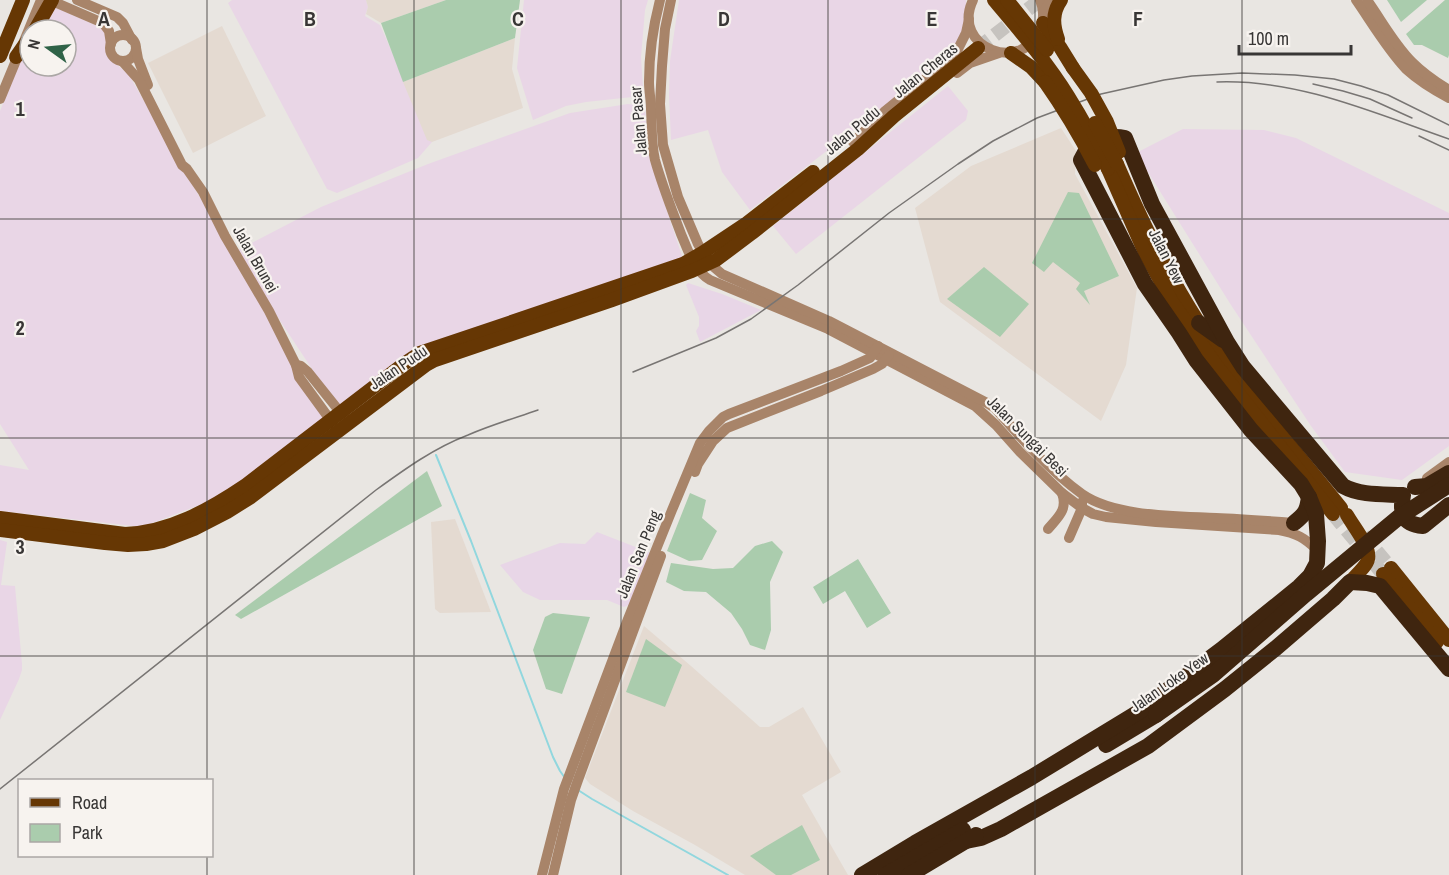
<svg xmlns="http://www.w3.org/2000/svg" width="1449" height="875" viewBox="0 0 1449 875" font-family="'Archivo Narrow',sans-serif">
  <style>
    .commercial { fill: #e9d6e6 }
    .industrial { fill: #e8d6e7 }
    .built { fill: #e4dad1 }
    .green { fill: #aaccad }
    .lines { fill: none; stroke-linecap: round; stroke-linejoin: round }
    .stream { stroke: #91d7de; stroke-width: 2 }
    .major-tunnel { stroke: #c6c3bf; stroke-width: 14; stroke-dasharray: 14 7; stroke-linecap: butt }
    .minor { stroke: #a88469; stroke-width: 10 }
    .major { stroke: #663704; stroke-width: 14 }
    .highway { stroke: #3f250f; stroke-width: 16 }
    .tram { stroke: #787573; stroke-width: 1.5 }
    .major-bridge { stroke: #663704; stroke-width: 14 }
    .highway-bridge { stroke: #3f250f; stroke-width: 16 }
    .grid { fill: none; stroke: #383635; stroke-width: 1.5; stroke-opacity: 0.55 }
    .labels { text-anchor: middle; dominant-baseline: central; stroke-width: 4.5; stroke-linejoin: round; paint-order: stroke }
    .street-label { font-size: 16px; fill: #383635; stroke: #f7f3ef }
    .grid-label { font-size: 20px; text-anchor: middle; font-weight: bold; fill: #383635; stroke: #f7f3ef; stroke-width: 4.5; stroke-linejoin: round; paint-order: stroke }
  </style>
  <rect width="100%" height="100%" fill="#e9e6e2"/>
  <!-- commercial -->
  <g class="commercial">
    <polygon points="232,0 366,0 368,7 365,16 380,25 432,142 418,158 337,193 327,189 228,3"/>
    <polygon points="524,0 648,0 645,10 641,57 643,88 632,97 586,102 566,106 533,120 517,68"/>
    <polygon points="679,0 966,0 966,4 963,31 953,49 947,55 876,113 750,210 722,172 708,130 671,140 669,95 670,61"/>
    <polygon points="52,6 100,27 106,35 106,55 129,75 212,218 324,419 253,473 215,499 142,527 0,511 0,465 29,470 0,424 0,111 24,50 30,40 30,66 66,66 66,30 37,30"/>
    <polygon points="948,86 968,111 966,120 796,254 773,226"/>
    <polygon points="628,104 645,106 648,154 683,259 420,348 341,406 316,375 275,313 238,250 321,207 428,164 570,113"/>
    <polygon points="1183,129 1264,130 1296,138 1449,213 1449,446 1402,480 1345,472 1311,426 1231,305 1136,153"/>
    <polygon points="0,540 7,542 1,585 15,586 22,664 22,670 19,679 0,720"/>
  </g>
  <!-- industrial -->
  <g class="industrial">
    <polygon points="688,283 722,294 761,310 700,342 696,331 699,326 699,317 686,285"/>
    <polygon points="597,532 651,553 631,604 624,607 607,600 540,600 523,592 500,565 560,543 585,544"/>
  </g>
  <!-- built -->
  <g class="built">
    <polygon points="366,0 446,0 381,23 366,14 368,7"/>
    <polygon points="222,26 266,116 193,153 148,63"/>
    <polygon points="515,38 512,69 523,108 432,142 427,140 403,82"/>
    <polygon points="1061,128 1076,151 1075,174 1137,288 1126,365 1101,421 940,302 915,208 971,166"/>
    <polygon points="455,519 491,612 440,613 435,609 431,522"/>
    <polygon points="644,626 691,666 760,727 769,727 803,707 841,772 802,795 848,875 745,875 695,845 633,811 590,784 585,778"/>
  </g>
  <!-- green -->
  <g class="green">
    <polygon points="446,0 520,0 515,38 403,82 381,23"/>
    <polygon points="1387,0 1427,0 1401,22"/>
    <polygon points="1445,0 1449,0 1449,55 1448,58 1422,45 1414,45 1406,34"/>
    <polygon points="1068,192 1079,193 1119,276 1084,291 1090,305 1076,289 1080,283 1053,262 1044,272 1032,263"/>
    <polygon points="984,267 1029,304 1000,337 947,299"/>
    <polygon points="427,471 442,506 241,619 235,615"/>
    <polygon points="690,493 706,500 702,518 717,531 702,560 689,561 667,551"/>
    <polygon points="772,541 783,552 770,582 771,630 765,650 750,645 742,629 731,613 706,592 684,591 666,582 671,563 713,569 733,568 755,546"/>
    <polygon points="858,559 891,613 867,628 845,591 823,604 813,587"/>
    <polygon points="553,613 590,617 562,694 546,689 533,650 545,617"/>
    <polygon points="646,639 682,665 665,707 626,692"/>
    <polygon points="802,825 820,860 791,875 776,875 750,856"/>
  </g>
  <g class="lines">
    <!-- stream -->
    <g class="stream">
      <polyline points="436,455 471,541 553,757 560,771 565,778"/>
      <polyline points="578,790 592,799 728,875"/>
    </g>
    <!-- major-tunnel -->
    <g class="major-tunnel">
      <polyline points="978,48 1040,0"/>
      <polyline points="1333,514 1383,574"/>
      <polyline points="1363,535 1391,568"/>
    </g>
    <!-- minor -->
    <g class="minor">
      <polyline points="77,0 117,17 123,23 132,40"/>
      <path d="M660,0C653,27 649,54 649,82C649,91 651,100 651,109C652,126 651,143 655,160C662,185 672,210 681,234C688,250 694,271 710,280L828,329L975,406L996,425L1020,452L1062,493L1082,508L1093,514L1106,517L1156,522L1279,530C1296,533 1305,538 1317,550"/>
      <path d="M671,0L665,29L662,66L660,104L663,145L678,197L698,244L709,263L722,274L829,321L987,403L995,408C1022,439 1049,470 1082,494C1115,517 1177,516 1216,518C1242,519 1268,521 1294,523"/>
      <path d="M973,0C950,48 1024,76 1041,27C1044,18 1044,9 1040,0"/>
      <path d="M1356,0C1372,23 1387,49 1406,69C1419,81 1434,90 1449,98"/>
      <path d="M1367,0C1382,21 1394,44 1412,62C1423,73 1436,82 1449,90"/>
      <polyline points="52,1 103,23 109,31 111,44"/>
      <polyline points="1043,13 1051,0"/>
      <circle cx="123" cy="48" r="13"/>
      <polyline points="136,48 138,59 148,85"/>
      <polyline points="122,61 139,80 182,165 187,169 203,192 225,236 269,311 296,365 299,377 334,425"/>
      <polyline points="957,73 970,63 999,53"/>
      <polyline points="0,99 41,0"/>
      <polyline points="853,142 884,112 937,69 957,51 966,33 969,19"/>
      <polyline points="296,365 301,366 308,372 344,417"/>
      <polyline points="695,472 698,464 713,441 727,428 821,391 873,369 882,364 889,355"/>
      <polyline points="1427,478 1449,462"/>
      <path d="M1048,529C1058,517 1068,510 1062,493"/>
      <polyline points="1069,538 1082,508 1082,502"/>
      <polyline points="542,875 564,789 628,619 672,510 700,443 709,431 723,417 729,414 841,371 870,358 878,346"/>
      <polyline points="553,875 571,800 578,780 661,556"/>
    </g>
    <!-- major -->
    <g class="major">
      <polyline points="1043,23 1060,47 1073,68"/>
      <polyline points="35,30 52,0"/>
      <path d="M1058,39C1053,25 1052,13 1061,0"/>
      <polyline points="1011,53 1031,67 1045,82"/>
      <polyline points="0,56 23,0"/>
      <polyline points="16,57 30,37"/>
      <path d="M1117,164C1141,219 1166,272 1199,323C1241,388 1292,447 1341,508"/>
      <polyline points="1108,169 1145,253 1172,302 1216,365 1333,514"/>
      <path d="M1347,515C1353,526 1371,547 1368,559C1367,566 1354,577 1350,582"/>
      <path d="M0,518L125,534C170,532 209,510 246,485L405,363L420,353L683,264L702,253L747,223L813,172"/>
      <polyline points="0,530 105,543 128,545 146,544 163,541 194,529 227,512 251,497 426,365 435,360 612,300 692,271 716,260 752,233 858,149 894,116 978,48"/>
      <polyline points="1391,568 1449,640"/>
      <polyline points="1383,574 1437,642"/>
    </g>
    <!-- highway -->
    <g class="highway">
      <polyline points="1199,323 1223,340"/>
      <polyline points="1415,487 1427,486 1449,473"/>
      <path d="M1294,523C1305,514 1307,512 1309,497"/>
      <polyline points="1106,745 1156,715"/>
      <polyline points="966,841 981,838 1001,829 1148,746 1225,689 1276,648 1333,599 1350,582 1367,583 1380,586 1449,669"/>
      <path d="M862,875L915,843L1032,777L1137,713L1221,650L1299,587L1310,576L1317,563L1318,541L1316,514L1309,497L1301,484L1251,430L1196,360L1179,333L1145,284L1081,160C1089,142 1106,134 1125,138L1152,204L1227,342L1243,367L1343,486C1361,496 1383,494 1403,495C1400,513 1402,524 1423,526L1449,505"/>
      <polyline points="886,875 963,830"/>
      <polyline points="909,875 976,835"/>
    </g>
    <!-- tram -->
    <g class="tram">
      <path d="M1217,82C1298,79 1374,113 1449,139"/>
      <polyline points="1313,84 1343,91 1370,99 1412,118"/>
      <polyline points="1419,136 1449,150"/>
      <polyline points="633,372 716,338 751,319 798,285 889,213 958,164 993,141 1037,118 1101,94 1164,80 1192,76 1242,73 1295,75 1334,79 1361,86 1388,95 1449,125"/>
      <path d="M0,789L376,490C405,469 434,448 468,435C491,425 515,418 538,410"/>
    </g>
    <!-- major-bridge -->
    <g class="major-bridge">
      <path d="M994,0C1020,31 1047,62 1068,96C1083,120 1096,144 1108,169"/>
      <polyline points="1007,0 1047,50"/>
      <polyline points="1073,68 1091,93 1107,122 1119,152"/>
      <path d="M1045,82C1064,109 1080,136 1095,165"/>
      <polyline points="1095,123 1117,164"/>
    </g>
    <!-- highway-bridge -->
    <polyline class="highway-bridge" points="1156,715 1213,675 1306,594 1399,517 1449,485"/>
  </g>
  <!-- grid -->
  <path class="grid" d="M207,0V780M414,0V875M621,0V875M828,0V875M1035,0V875M1242,0V875M0,219H1449M0,438H1449M0,656H1449M207,856V875"/>
  <g class="labels">
    <!-- street labels -->
    <g class="street-label">
      <text transform="translate(925 70) rotate(-39)">Jalan Cheras</text>
      <text transform="translate(638 121) rotate(-95)">Jalan Pasar</text>
      <text transform="translate(852 130) rotate(-40)">Jalan Pudu</text>
      <text transform="translate(1167 256) rotate(63)">Jalan Yew</text>
      <text transform="translate(256 259) rotate(60)">Jalan Brunei</text>
      <text transform="translate(398 367) rotate(-34)">Jalan Pudu</text>
      <text transform="translate(1028 436) rotate(45)">Jalan Sungai Besi</text>
      <text transform="translate(638 554) rotate(-68)">Jalan San Peng</text>
      <text transform="translate(1169 682) rotate(-35)">Jalan Loke Yew</text>
    </g>
  </g>
  <g class="grid-label">
    <text x="104" y="26">A</text>
    <text x="310" y="26">B</text>
    <text x="518" y="26">C</text>
    <text x="724" y="26">D</text>
    <text x="932" y="26">E</text>
    <text x="1138" y="26">F</text>
    <text x="20" y="116">1</text>
    <text x="20" y="335">2</text>
    <text x="20" y="554">3</text>
  </g>
  <!-- legend -->
  <rect x="18" y="779" width="195" height="78" fill="#f7f3ef" stroke="#aba7a5" stroke-width="1.5"/>
  <rect x="30" y="798" width="30" height="9" fill="#663704" stroke="#aba7a5" stroke-width="1.5"/>
  <text x="72" y="809" font-size="18" fill="#383635">Road</text>
  <rect x="30" y="824" width="30" height="18" fill="#aaccad" stroke="#aba7a5" stroke-width="1.5"/>
  <text x="72" y="839" font-size="18" fill="#383635">Park</text>
  <!-- north arrow -->
  <g transform="translate(48 48) rotate(285)"><circle r="28" fill="#f7f3ef" stroke="#aba7a5" stroke-width="1.5"/>
  <path d="M0-4.5L10 22L0 15L-10 22Z" fill="#2f6247"/>
  <text y="-9" font-size="16" font-weight="bold" text-anchor="middle" fill="#383635">N</text>
  </g>
  <!-- scale -->
  <path d="M1239 45v9h112v-9" fill="none" stroke="#383635" stroke-width="3"/>
  <text x="1248" y="45" font-size="18" fill="#383635" stroke="#f7f3ef" stroke-width="4.5" paint-order="stroke">100 m</text>
</svg>
